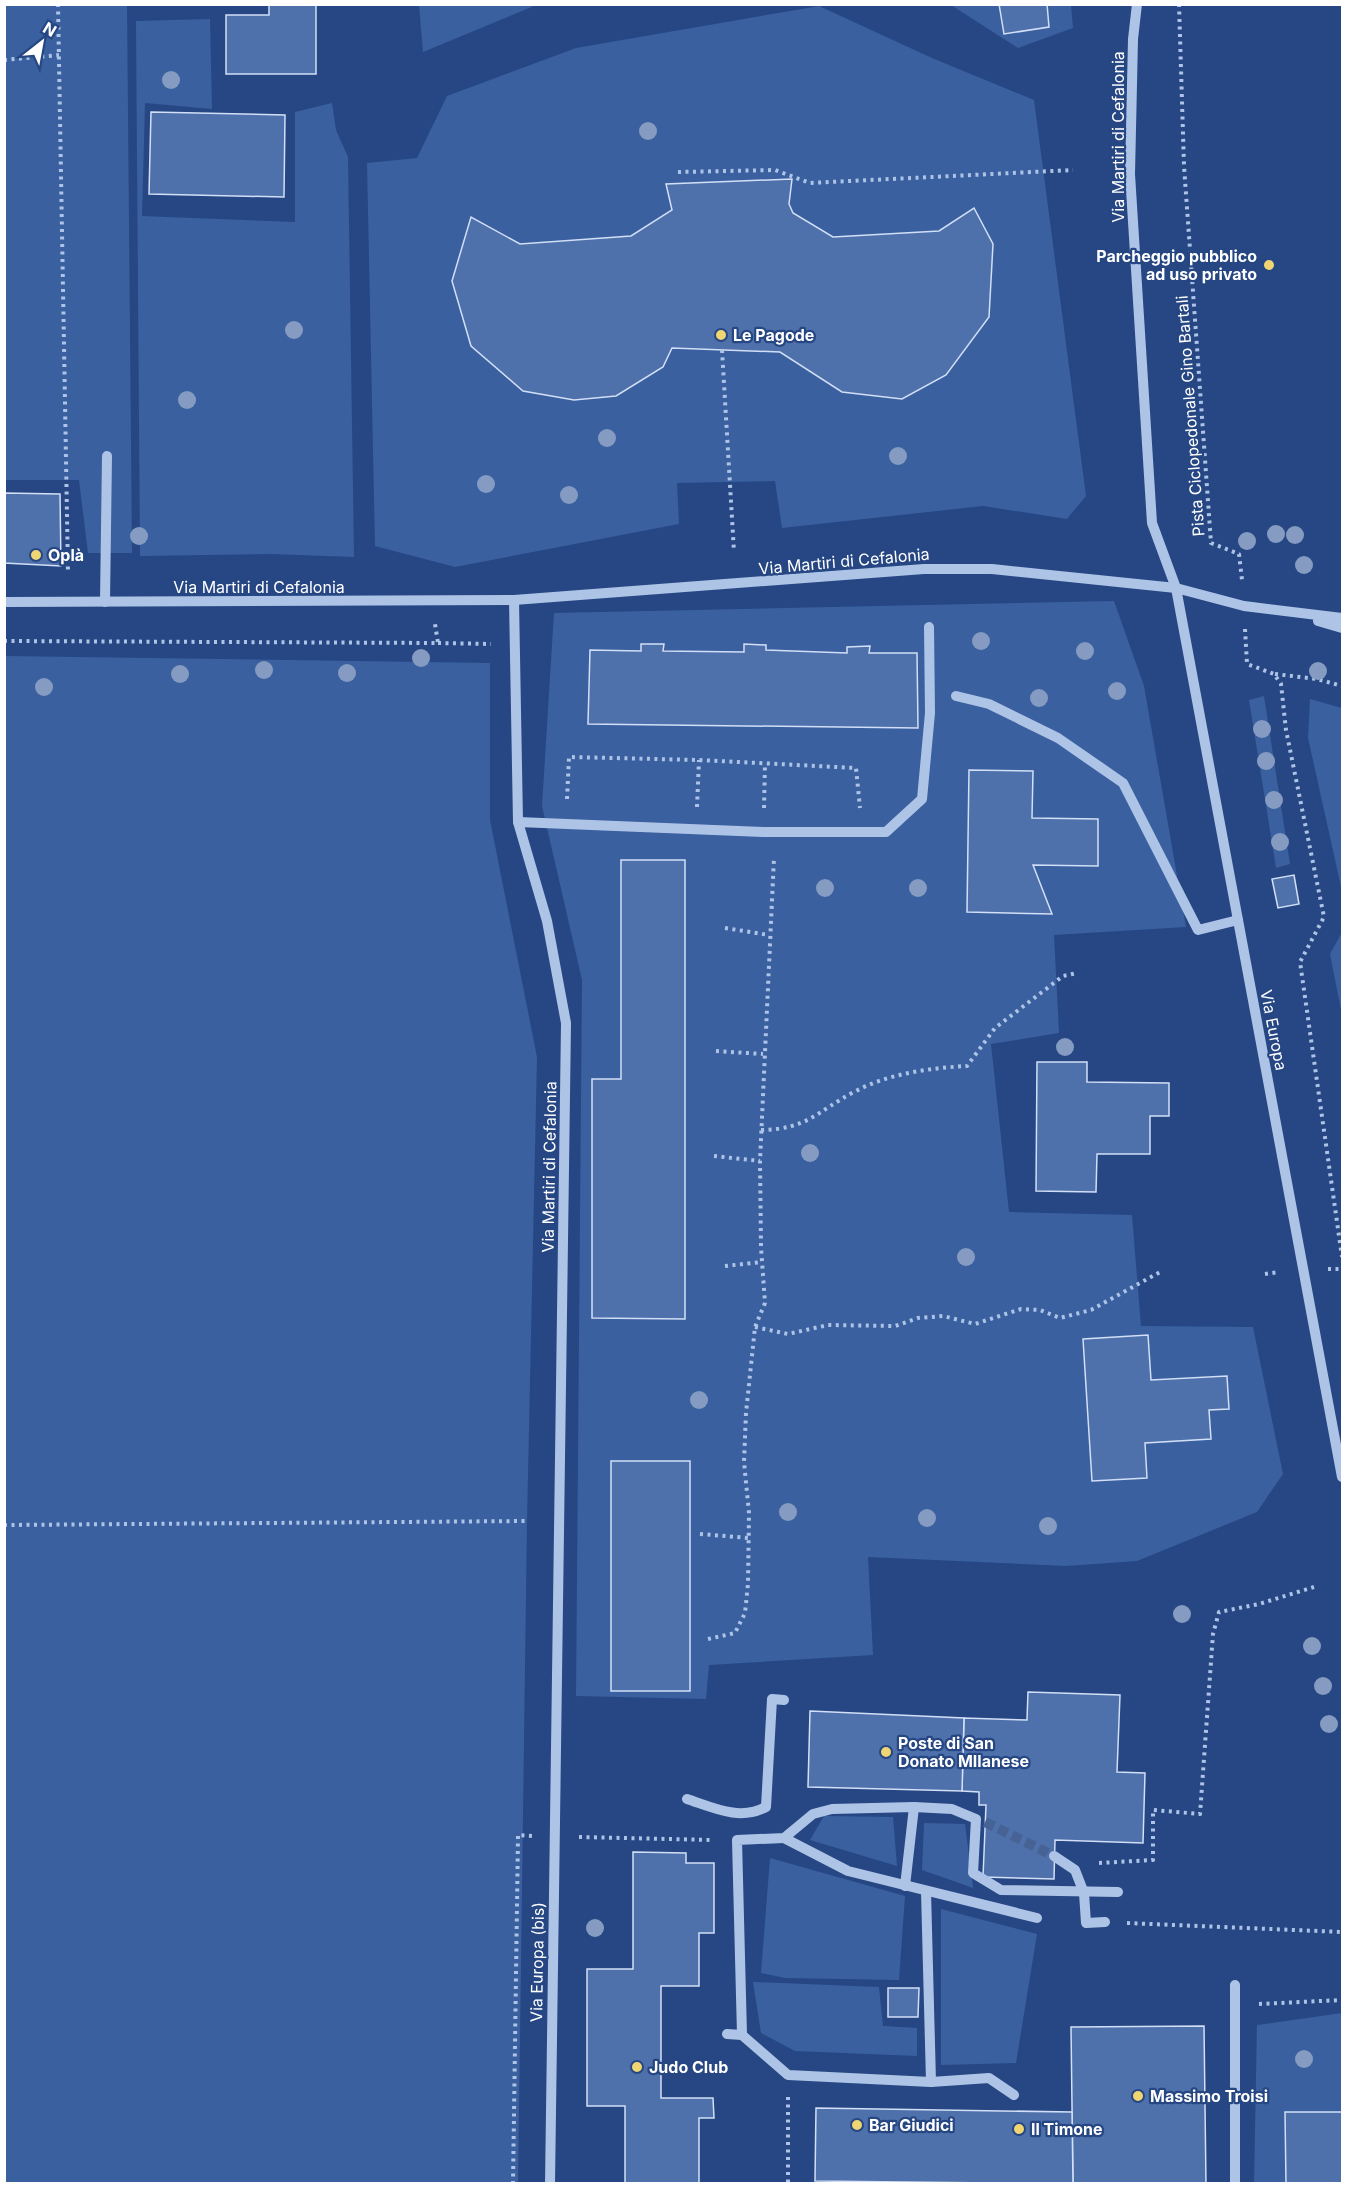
<svg xmlns="http://www.w3.org/2000/svg" width="1347" height="2188" viewBox="0 0 1347 2188" font-family="Inter,sans-serif">
  <style>
    .green { fill: #3a60a0 }
    .building { fill: #4e70ab; stroke: #d2dff6; stroke-width: 1.5 }
    .lines { fill: none; stroke-linecap: round; stroke-linejoin: round }
    .minor-tunnel { stroke: #476396; stroke-width: 10; stroke-dasharray: 10 5; stroke-linecap: butt }
    .path { stroke: #aec4e7; stroke-width: 4; stroke-dasharray: 3 4.5; stroke-linecap: butt }
    .minor { stroke: #aec4e7; stroke-width: 10 }
    .tree { fill: #859bc2 }
    .poi-dot { fill: #f0d573; stroke: #264783; stroke-width: 2 }
    .labels { text-anchor: middle; dominant-baseline: central; stroke-width: 4.5; stroke-linejoin: round; paint-order: stroke }
    .street-label { font-size: 16px; fill: #fff; stroke: #264783 }
    .poi-label { font-size: 16px; font-weight: bold; fill: #fff; stroke: #264783; text-anchor: start }
  </style>
  <rect width="100%" height="100%" fill="#264783"/>
  <!-- green -->
  <g class="green">
    <polygon points="4,5 127,5 132,553 88,553 79,480 5,480"/>
    <polygon points="419,5 419,4 546,5 534,6 423,52"/>
    <polygon points="951,5 1071,5 1073,28 1018,48"/>
    <polygon points="819,6 932,58 1034,100 1086,496 1067,519 983,506 782,528 775,481 677,483 679,524 455,567 375,546 367,163 417,158 447,96 576,48"/>
    <polygon points="210,19 212,109 145,103 142,216 295,222 295,112 332,103 336,130 348,157 354,557 271,554 140,556 136,21"/>
    <polygon points="1114,601 1144,686 1186,927 1054,935 1059,1033 991,1044 1009,1212 1132,1215 1141,1326 1253,1327 1283,1474 1257,1512 1137,1561 1066,1566 868,1557 873,1655 709,1665 706,1699 576,1696 582,980 542,806 554,613"/>
    <polygon points="5,656 490,663 490,820 537,1057 527,1521 518,2183 5,2183"/>
    <polygon points="1264,696 1290,864 1276,868 1249,700"/>
    <polygon points="1310,699 1342,708 1342,891 1308,738"/>
    <polygon points="1342,932 1342,1015 1330,954"/>
    <polygon points="824,1816 893,1817 897,1866 810,1840"/>
    <polygon points="924,1823 965,1824 973,1888 922,1870"/>
    <polygon points="770,1858 905,1896 899,1980 785,1978 761,1973"/>
    <polygon points="941,1909 1037,1934 1016,2063 941,2065"/>
    <polygon points="753,1982 879,1987 883,2026 917,2028 917,2056 795,2051 761,2033"/>
    <polygon points="1342,2013 1342,2183 1254,2184 1257,2025"/>
  </g>
  <!-- building -->
  <g class="building">
    <polygon points="269,4 316,4 316,74 226,74 226,15 269,15"/>
    <polygon points="999,4 1047,4 1049,27 1004,34"/>
    <polygon points="151,112 285,115 284,197 149,194"/>
    <polygon points="792,179 789,204 793,213 833,237 939,231 974,208 993,244 989,317 946,375 902,399 842,392 780,352 672,348 663,367 616,396 574,400 523,391 471,346 452,281 471,217 520,244 631,236 672,210 666,184"/>
    <polygon points="4,493 60,494 61,566 4,563"/>
    <polygon points="641,644 664,644 663,651 744,652 744,644 766,645 766,650 847,653 847,647 870,646 869,653 917,653 918,728 588,724 590,650 641,651"/>
    <polygon points="969,770 1033,771 1032,818 1098,819 1098,866 1033,865 1052,914 967,912"/>
    <polygon points="621,860 685,860 685,1319 592,1318 592,1079 621,1079"/>
    <polygon points="1294,875 1299,904 1278,908 1272,879"/>
    <polygon points="1037,1062 1087,1062 1087,1082 1169,1083 1169,1116 1150,1116 1150,1154 1097,1154 1096,1192 1036,1191"/>
    <polygon points="1148,1335 1151,1380 1227,1376 1229,1409 1209,1410 1211,1439 1145,1443 1147,1478 1092,1481 1083,1339"/>
    <rect x="611" y="1461" width="79" height="230"/>
    <polygon points="1028,1692 1120,1695 1117,1772 1145,1773 1143,1843 1055,1840 1054,1879 983,1877 986,1805 979,1805 979,1792 962,1791 964,1718 1027,1720"/>
    <polygon points="810,1711 964,1718 962,1791 808,1787"/>
    <polygon points="633,1852 686,1853 686,1863 714,1863 714,1933 699,1933 699,1986 661,1986 661,2098 713,2098 714,2118 699,2118 699,2184 625,2184 625,2106 587,2106 587,1969 633,1969"/>
    <polygon points="888,1988 919,1988 918,2017 888,2017"/>
    <polygon points="1204,2026 1206,2184 1073,2184 1071,2027"/>
    <polygon points="816,2108 1072,2112 1073,2184 815,2181"/>
    <polygon points="1285,2112 1342,2112 1342,2184 1286,2184"/>
  </g>
  <g class="lines">
    <!-- minor-tunnel -->
    <polyline class="minor-tunnel" points="985,1822 1054,1856"/>
    <!-- path -->
    <g class="path">
      <polyline points="58,4 68,573"/>
      <polyline points="1179,4 1184,166 1211,543 1239,554 1242,580"/>
      <polyline points="4,60 59,55"/>
      <polyline points="678,172 775,170 810,183 1073,170"/>
      <polyline points="722,350 734,552"/>
      <polyline points="1245,629 1247,664 1274,674 1281,684 1286,730 1324,917 1300,962 1342,1257"/>
      <polyline points="4,641 438,643 435,624"/>
      <polyline points="438,643 491,644"/>
      <polyline points="1275,674 1317,679 1342,686"/>
      <polyline points="567,799 569,757 699,760 856,768 860,808"/>
      <polyline points="697,807 699,760"/>
      <polyline points="764,808 765,764"/>
      <polyline points="725,928 769,935"/>
      <polyline points="716,1051 763,1054"/>
      <path d="M761,1130C808,1129 816,1112 854,1092C887,1074 929,1068 967,1066L995,1028L1063,976L1077,973"/>
      <polyline points="714,1156 760,1161"/>
      <polyline points="725,1266 762,1262"/>
      <polyline points="1328,1269 1342,1269"/>
      <polyline points="1265,1274 1279,1272"/>
      <polyline points="755,1327 788,1334 828,1325 895,1326 918,1318 943,1316 975,1324 1021,1309 1040,1310 1060,1318 1091,1310 1160,1272"/>
      <polyline points="4,1525 527,1521"/>
      <polyline points="700,1534 749,1538"/>
      <polyline points="708,1639 735,1633 745,1613 748,1584 749,1513 744,1462 746,1413 755,1327 765,1303 761,1247 760,1161 774,857"/>
      <polyline points="579,1837 712,1840"/>
      <polyline points="1099,1863 1153,1860 1153,1810 1200,1814 1213,1634 1219,1612 1259,1604 1314,1587"/>
      <polyline points="1127,1923 1342,1932"/>
      <polyline points="1259,2004 1342,2000"/>
      <polyline points="788,2097 788,2184"/>
      <polyline points="513,2184 518,1835 532,1836"/>
    </g>
    <!-- minor -->
    <g class="minor">
      <polyline points="1137,4 1133,39 1130,174 1152,523 1176,588 1342,1477"/>
      <polyline points="514,600 518,822 547,921 566,1023 550,2184"/>
      <polyline points="4,602 514,600 924,569 992,569 1176,588 1244,606 1342,618"/>
      <polyline points="105,602 107,456"/>
      <polyline points="1318,621 1342,628"/>
      <polyline points="956,696 989,704 1058,738 1123,783 1198,930 1238,920"/>
      <polyline points="518,822 763,832 886,832 922,799 930,713 929,627"/>
      <path d="M687,1799C714,1808 740,1821 766,1807L772,1699L784,1700"/>
      <polyline points="914,1807 952,1809 976,1819 973,1873 1001,1890 1118,1892"/>
      <polyline points="784,1838 848,1871 1037,1918"/>
      <polyline points="1054,1856 1075,1870 1084,1893 1086,1923 1105,1922"/>
      <polyline points="727,2034 742,2035 788,2075 931,2082 926,1891"/>
      <polyline points="742,2035 737,1840 784,1838 813,1814 832,1809 914,1807 905,1886"/>
      <polyline points="931,2082 989,2078 1014,2095"/>
      <polyline points="1235,2184 1235,1985"/>
    </g>
  </g>
  <!-- trees -->
  <g class="tree">
    <circle cx="171" cy="80" r="9"/>
    <circle cx="648" cy="131" r="9"/>
    <circle cx="294" cy="330" r="9"/>
    <circle cx="187" cy="400" r="9"/>
    <circle cx="607" cy="438" r="9"/>
    <circle cx="898" cy="456" r="9"/>
    <circle cx="486" cy="484" r="9"/>
    <circle cx="569" cy="495" r="9"/>
    <circle cx="1276" cy="534" r="9"/>
    <circle cx="1295" cy="535" r="9"/>
    <circle cx="139" cy="536" r="9"/>
    <circle cx="1247" cy="541" r="9"/>
    <circle cx="1304" cy="565" r="9"/>
    <circle cx="981" cy="641" r="9"/>
    <circle cx="1085" cy="651" r="9"/>
    <circle cx="421" cy="658" r="9"/>
    <circle cx="264" cy="670" r="9"/>
    <circle cx="1318" cy="671" r="9"/>
    <circle cx="347" cy="673" r="9"/>
    <circle cx="180" cy="674" r="9"/>
    <circle cx="44" cy="687" r="9"/>
    <circle cx="1117" cy="691" r="9"/>
    <circle cx="1039" cy="698" r="9"/>
    <circle cx="1262" cy="729" r="9"/>
    <circle cx="1266" cy="761" r="9"/>
    <circle cx="1274" cy="800" r="9"/>
    <circle cx="1280" cy="842" r="9"/>
    <circle cx="825" cy="888" r="9"/>
    <circle cx="918" cy="888" r="9"/>
    <circle cx="1065" cy="1047" r="9"/>
    <circle cx="810" cy="1153" r="9"/>
    <circle cx="966" cy="1257" r="9"/>
    <circle cx="699" cy="1400" r="9"/>
    <circle cx="788" cy="1512" r="9"/>
    <circle cx="927" cy="1518" r="9"/>
    <circle cx="1048" cy="1526" r="9"/>
    <circle cx="1182" cy="1614" r="9"/>
    <circle cx="1312" cy="1646" r="9"/>
    <circle cx="1323" cy="1686" r="9"/>
    <circle cx="1329" cy="1724" r="9"/>
    <circle cx="595" cy="1928" r="9"/>
    <circle cx="1304" cy="2059" r="9"/>
  </g>
  <!-- markers -->
  <g class="poi-dot">
    <circle cx="1269" cy="265" r="6"/>
    <circle cx="721" cy="335" r="6"/>
    <circle cx="36" cy="555" r="6"/>
    <circle cx="886" cy="1752" r="6"/>
    <circle cx="637" cy="2067" r="6"/>
    <circle cx="1138" cy="2096" r="6"/>
    <circle cx="857" cy="2125" r="6"/>
    <circle cx="1019" cy="2129" r="6"/>
  </g>
  <g class="labels">
    <!-- street labels -->
    <g class="street-label">
      <text transform="translate(1118 137) rotate(-90)">Via Martiri di Cefalonia</text>
      <text transform="translate(1190 416) rotate(-94)">Pista Ciclopedonale Gino Bartali</text>
      <text transform="translate(844 561) rotate(-5)">Via Martiri di Cefalonia</text>
      <text x="259" y="587">Via Martiri di Cefalonia</text>
      <text transform="translate(1274 1030) rotate(79)">Via Europa</text>
      <text transform="translate(549 1167) rotate(-89)">Via Martiri di Cefalonia</text>
      <text transform="translate(537 1962) rotate(-89)">Via Europa (bis)</text>
    </g>
    <!-- poi labels -->
    <g class="poi-label">
      <text x="1257" y="256" text-anchor="end">Parcheggio pubblico<tspan x="1257" dy="18">ad uso privato</tspan></text>
      <text x="733" y="335">Le Pagode</text>
      <text x="48" y="555">Oplà</text>
      <text x="898" y="1743">Poste di San<tspan x="898" dy="18">Donato MIlanese</tspan></text>
      <text x="649" y="2067">Judo Club</text>
      <text x="1150" y="2096">Massimo Troisi</text>
      <text x="869" y="2125">Bar Giudici</text>
      <text x="1031" y="2129">Il Timone</text>
    </g>
  </g>
  <!-- border -->
  <rect width="1347" height="2188" fill="none" stroke="#ffffff" stroke-width="12"/>
  <!-- north arrow -->
  <g transform="translate(42 42) rotate(31)" stroke="#264783" stroke-width="4.5" paint-order="stroke">
  <path d="M0-4.5L10 22L0 15L-10 22Z" fill="#ffffff"/>
  <text y="-9" font-size="16" font-weight="bold" text-anchor="middle" fill="#ffffff">N</text>
  </g>
</svg>
